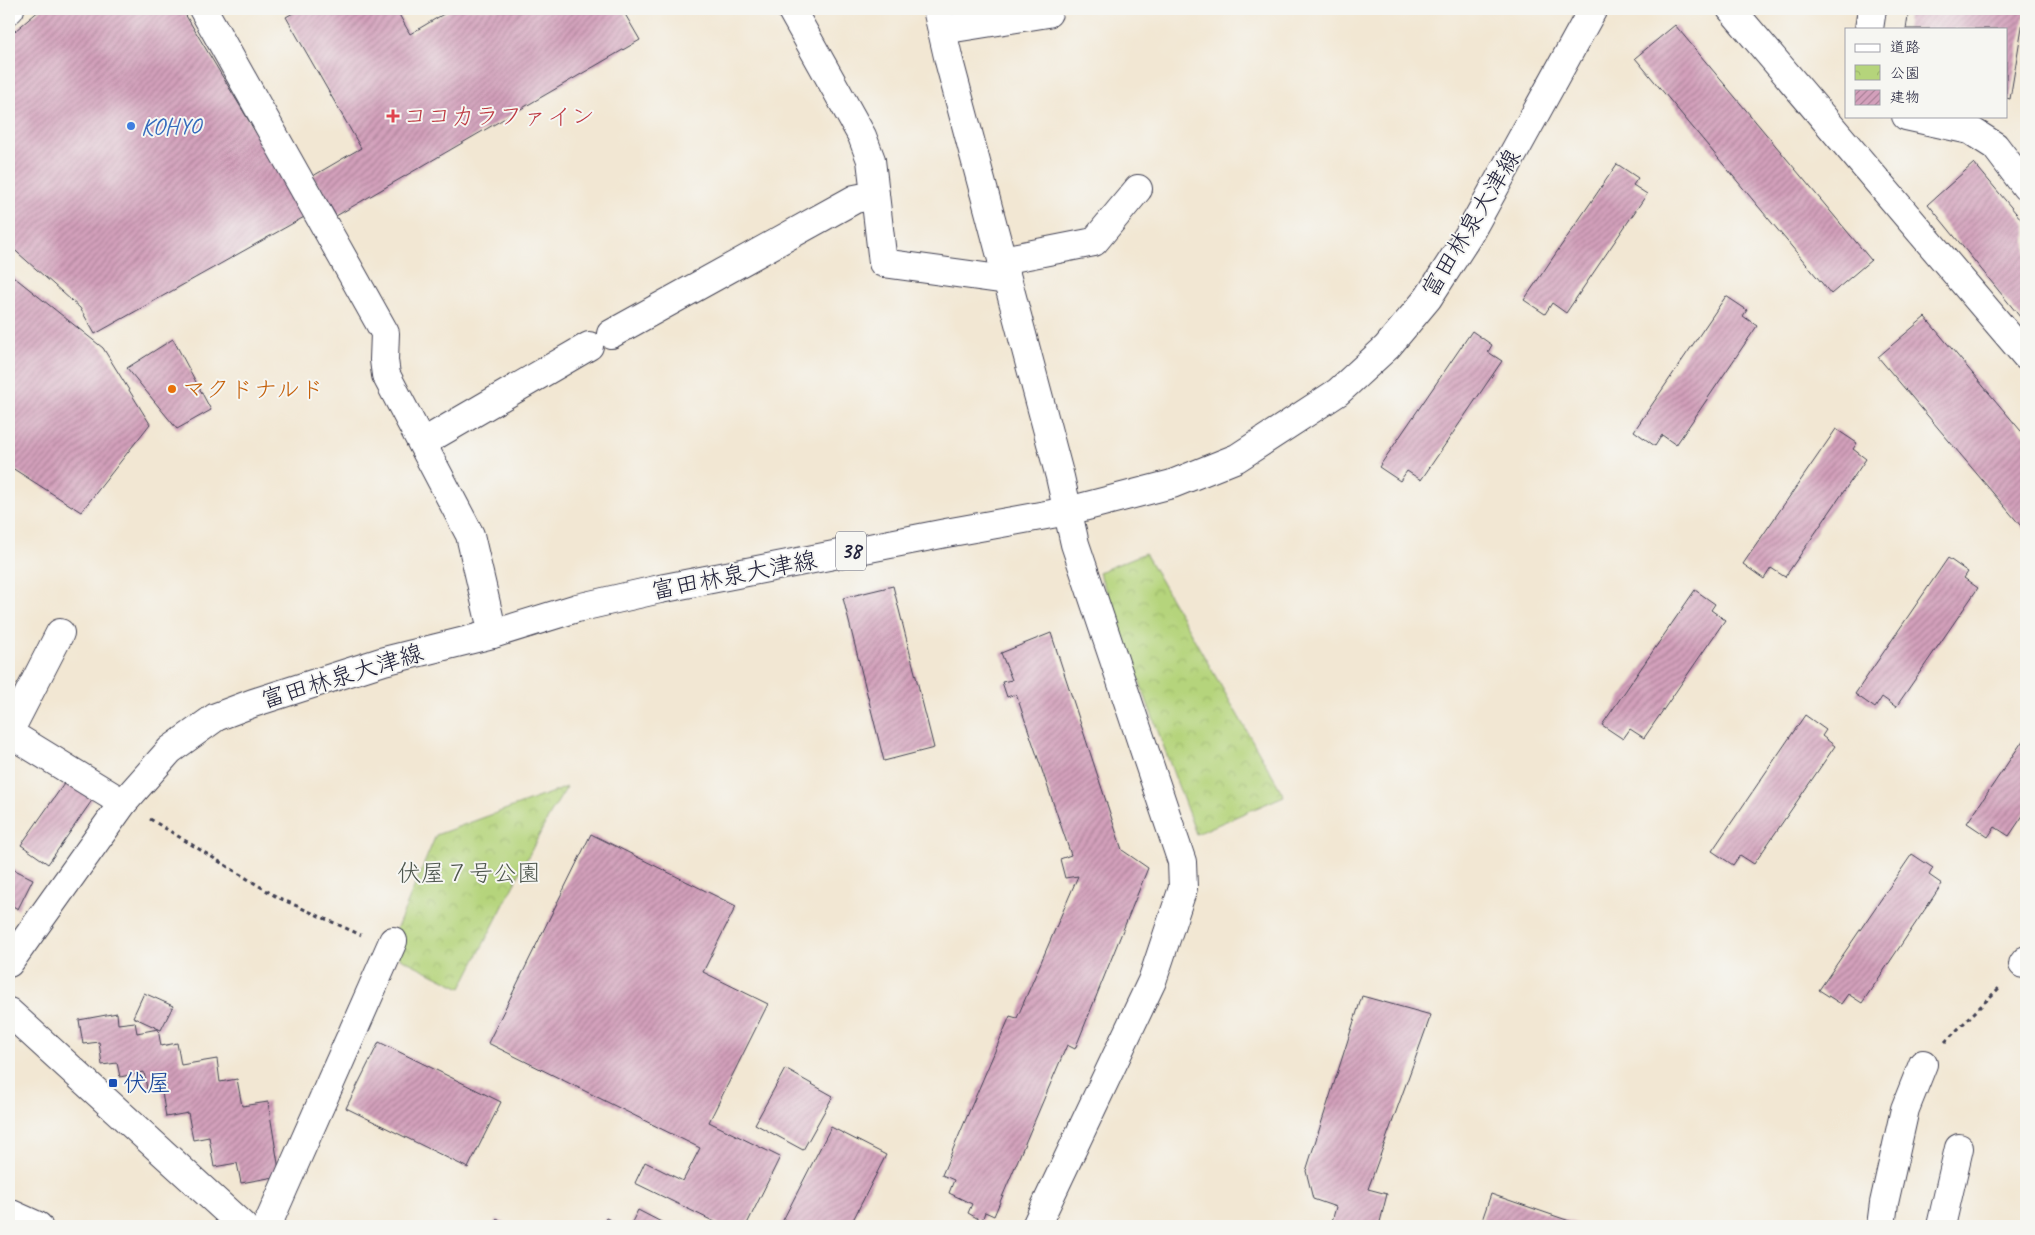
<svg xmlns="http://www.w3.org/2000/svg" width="2035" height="1235" viewBox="0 0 2035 1235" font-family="Caveat,'Klee One',sans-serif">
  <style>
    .park { fill: url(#park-crowns); stroke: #6c7b5b }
    .building { fill: url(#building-hatch) }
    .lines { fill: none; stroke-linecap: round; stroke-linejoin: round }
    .minor-casing { stroke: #414052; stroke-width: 30 }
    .major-casing { stroke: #414052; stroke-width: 30 }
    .path { stroke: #414052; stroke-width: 3; stroke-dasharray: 4 4; stroke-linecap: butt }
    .minor { stroke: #fff; stroke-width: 28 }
    .major { stroke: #fff; stroke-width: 28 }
    .health-dot { fill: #e0444e; stroke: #f6f6f2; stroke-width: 2 }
    .shop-dot { fill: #3f7fe0; stroke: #f6f6f2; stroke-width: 2 }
    .food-dot { fill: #e8710a; stroke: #f6f6f2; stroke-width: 2 }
    .transit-dot { fill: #1a4fb4; stroke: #f6f6f2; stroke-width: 2 }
    .labels { text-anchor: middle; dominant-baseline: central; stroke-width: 4; stroke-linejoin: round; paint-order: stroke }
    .shield { fill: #f6f6f2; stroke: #626272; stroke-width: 1 }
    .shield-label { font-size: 22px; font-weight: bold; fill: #22223b }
    .health-label { font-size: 24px; fill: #be3a42; stroke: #f6f6f2; text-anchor: start }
    .shop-label { font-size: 24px; fill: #366cbe; stroke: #f6f6f2; text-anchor: start }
    .street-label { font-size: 24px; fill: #22223b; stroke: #f6f6f2 }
    .food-label { font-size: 24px; fill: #c56008; stroke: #f6f6f2; text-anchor: start }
    .park-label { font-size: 24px; fill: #4e574e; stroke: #f6f6f2 }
    .transit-label { font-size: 24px; fill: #164399; stroke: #f6f6f2; text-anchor: start }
  </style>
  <defs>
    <pattern id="park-crowns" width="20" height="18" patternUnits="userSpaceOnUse" patternTransform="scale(1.25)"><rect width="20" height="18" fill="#b5d47b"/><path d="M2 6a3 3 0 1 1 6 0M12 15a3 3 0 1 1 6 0" fill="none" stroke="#9bb66b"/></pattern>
    <pattern id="building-hatch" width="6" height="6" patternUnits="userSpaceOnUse" patternTransform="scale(1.25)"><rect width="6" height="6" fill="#d3a0bb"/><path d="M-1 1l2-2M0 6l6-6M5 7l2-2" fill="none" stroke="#ab8299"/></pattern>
  </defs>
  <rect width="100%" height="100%" fill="#f6f6f2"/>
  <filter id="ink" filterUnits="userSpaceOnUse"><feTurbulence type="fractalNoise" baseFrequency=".02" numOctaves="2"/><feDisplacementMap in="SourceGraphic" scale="10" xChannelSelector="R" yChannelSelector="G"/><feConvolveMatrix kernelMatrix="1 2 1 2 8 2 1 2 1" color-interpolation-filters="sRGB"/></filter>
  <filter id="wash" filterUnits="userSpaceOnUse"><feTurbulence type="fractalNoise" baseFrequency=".0096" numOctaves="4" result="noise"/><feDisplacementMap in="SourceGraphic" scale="20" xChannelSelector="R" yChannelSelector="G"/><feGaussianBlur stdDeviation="1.12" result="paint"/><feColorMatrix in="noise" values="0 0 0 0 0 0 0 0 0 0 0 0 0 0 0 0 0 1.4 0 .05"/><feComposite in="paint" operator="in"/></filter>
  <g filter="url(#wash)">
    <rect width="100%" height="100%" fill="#f2e7d3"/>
    <!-- park -->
    <g class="park">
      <polygon points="1145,553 1284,796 1196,834 1099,572"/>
      <polygon points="567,787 549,816 461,988 396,956 394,935 436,835"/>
    </g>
    <g id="blocks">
      <!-- building -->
      <g class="building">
        <polygon points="41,9 182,9 306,216 95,334 80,308 9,245 9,36"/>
        <polygon points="300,9 396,9 410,34 452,9 622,9 640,40 336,216 313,176 361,148 286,17"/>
        <polygon points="1909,9 2025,9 2010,99 2006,98 2006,29 1906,29"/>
        <polygon points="1675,25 1871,260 1831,294 1635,58"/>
        <polygon points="1974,163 2026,225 2026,322 2025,323 1928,204"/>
        <polygon points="1617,164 1638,178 1633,185 1647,194 1566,313 1552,303 1545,314 1524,300"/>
        <polygon points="9,273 103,348 150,424 81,512 9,466"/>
        <polygon points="1726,296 1747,310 1743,316 1757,326 1676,445 1662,435 1655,446 1634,431"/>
        <polygon points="1925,317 2026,437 2026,532 1878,357"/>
        <polygon points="1472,331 1492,345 1488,352 1502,361 1421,480 1407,471 1400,481 1379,467"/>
        <polygon points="173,339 211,410 177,429 127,368"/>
        <polygon points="1836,429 1857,443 1853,449 1866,459 1785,577 1771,568 1764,579 1743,564"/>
        <polygon points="1948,558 1968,572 1964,578 1978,588 1896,707 1882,697 1875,708 1855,694"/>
        <polygon points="893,586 934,748 884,761 843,598"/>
        <polygon points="1695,590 1715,604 1711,610 1725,620 1644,738 1630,729 1623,739 1602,725"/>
        <polygon points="1051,633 1122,850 1148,868 1075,1049 1067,1045 994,1216 985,1212 982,1221 968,1213 972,1204 949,1193 954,1180 942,1175 1010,1016 1017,1018 1078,876 1065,878 1060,859 1071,855 1016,694 1007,697 1002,682 1012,680 1001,653"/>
        <polygon points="1805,715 1826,730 1822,736 1835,746 1754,864 1740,855 1733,865 1712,851"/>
        <polygon points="2026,736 2026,811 2009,836 1995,827 1988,837 1967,823"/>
        <polygon points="66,781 93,799 48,864 21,845"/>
        <polygon points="591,834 736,906 703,972 768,1004 709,1122 780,1157 746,1226 723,1226 635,1183 645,1162 683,1181 700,1148 488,1043"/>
        <polygon points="1912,854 1933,868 1929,875 1942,884 1862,1003 1848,994 1841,1004 1819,990"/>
        <polygon points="9,867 33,879 18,909 9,904"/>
        <polygon points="144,993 173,1006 161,1030 133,1017"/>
        <polygon points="1362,996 1431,1015 1368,1189 1387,1194 1379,1226 1337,1226 1331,1225 1336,1207 1313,1199 1306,1171"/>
        <polygon points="117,1013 118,1024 135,1022 137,1033 158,1029 161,1046 177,1043 181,1065 217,1059 220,1082 237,1079 242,1106 268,1102 280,1176 241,1183 237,1163 214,1167 209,1137 193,1140 188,1113 166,1117 161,1086 147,1089 144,1072 120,1077 117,1063 102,1065 99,1042 83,1044 79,1020"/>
        <polygon points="379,1042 501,1102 468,1168 346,1108"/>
        <polygon points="785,1069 833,1096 803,1150 755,1124"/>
        <polygon points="831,1127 886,1155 850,1226 780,1226"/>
        <polygon points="1491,1194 1584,1226 1480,1226"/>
        <polygon points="638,1210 669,1226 630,1226"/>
        <polygon points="606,1218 623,1226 602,1226"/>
        <polygon points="497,1219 509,1226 493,1226"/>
      </g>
    </g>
  </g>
  <g filter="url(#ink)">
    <use href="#blocks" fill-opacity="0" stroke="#414052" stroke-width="1"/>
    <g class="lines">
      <!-- minor casing -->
      <g class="minor-casing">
        <g id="minor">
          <polyline points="203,9 385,333 384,360 386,375 470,535 493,634"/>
          <polyline points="791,9 862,136 871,160 883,263 1007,280"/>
          <polyline points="937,9 949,61 1060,477 1075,544 1182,862 1183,888 1152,981 1036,1226"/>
          <polyline points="1731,9 2026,356"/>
          <polyline points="9,10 10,9"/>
          <polyline points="1869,29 1872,9"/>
          <polyline points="942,30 1048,13"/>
          <polyline points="1906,116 1970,130 1995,146 2026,187"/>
          <polyline points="1002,260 1094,242 1138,189"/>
          <polyline points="611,334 855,199 875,195"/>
          <polyline points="422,443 589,346"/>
          <polyline points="9,732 60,633"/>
          <polyline points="9,733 123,803"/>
          <polyline points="2023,964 2026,960"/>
          <polyline points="9,1213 38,1226"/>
          <polyline points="267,1226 393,941"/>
          <polyline points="1881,1226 1884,1203 1905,1109 1923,1064"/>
          <polyline points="1941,1226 1959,1148"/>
        </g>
      </g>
      <!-- major casing -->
      <g class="major-casing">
        <g id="major">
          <polyline points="9,963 123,803 170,750 216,717 253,703 384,661 493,634 577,608 660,589 946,533 1068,511 1172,484 1237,458 1338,392 1387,347 1428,298 1468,236 1593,9"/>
          <polyline points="9,1012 243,1226"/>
        </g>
      </g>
      <!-- path -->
      <g class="path">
        <polyline points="150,819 277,897 361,935"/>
        <polyline points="1945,1042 2001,986"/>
      </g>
      <!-- minor -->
      <use href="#minor" class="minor"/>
      <!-- major -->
      <use href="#major" class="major"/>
    </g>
  </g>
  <!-- markers -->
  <path class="health-dot" d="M390.5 108.5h5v5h5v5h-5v5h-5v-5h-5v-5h5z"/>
  <circle class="shop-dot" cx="131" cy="126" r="5"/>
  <circle class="food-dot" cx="172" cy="389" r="5"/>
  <rect class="transit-dot" x="108" y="1078" width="10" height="10" rx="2.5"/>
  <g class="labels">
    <!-- shield labels -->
    <rect class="shield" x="836" y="531.5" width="30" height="39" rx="4"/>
    <g class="shield-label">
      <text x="851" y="551">38</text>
    </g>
    <!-- health labels -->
    <g class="health-label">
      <text x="403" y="116">ココカラファイン</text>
    </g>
    <!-- shop labels -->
    <g class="shop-label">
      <text x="141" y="126">KOHYO</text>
    </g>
    <!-- street labels -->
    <g class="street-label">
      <text transform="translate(1471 223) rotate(-59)">富田林泉大津線</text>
      <text transform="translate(734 575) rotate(-11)">富田林泉大津線</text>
      <text transform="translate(342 676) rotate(-17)">富田林泉大津線</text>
    </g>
    <!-- food labels -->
    <g class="food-label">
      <text x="182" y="389">マクドナルド</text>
    </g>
    <!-- park labels -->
    <g class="park-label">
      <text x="469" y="873">伏屋７号公園</text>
    </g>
    <!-- transit labels -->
    <g class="transit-label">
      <text x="123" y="1083">伏屋</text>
    </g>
  </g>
  <!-- margin -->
  <rect width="2035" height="1235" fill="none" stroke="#f6f6f2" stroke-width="30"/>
  <!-- legend -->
  <rect x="1845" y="28" width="162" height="90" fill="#f6f6f2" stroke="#a1a1a9"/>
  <rect x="1855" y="44" width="25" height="8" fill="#ffffff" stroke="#a1a1a9"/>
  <text x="1890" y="52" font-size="15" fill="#22223b">道路</text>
  <rect x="1855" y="65" width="25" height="15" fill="url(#park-crowns)" stroke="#a1a1a9"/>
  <text x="1890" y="78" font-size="15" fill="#22223b">公園</text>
  <rect x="1855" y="90" width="25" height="15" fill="url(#building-hatch)" stroke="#a1a1a9"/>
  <text x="1890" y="102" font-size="15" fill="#22223b">建物</text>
</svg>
